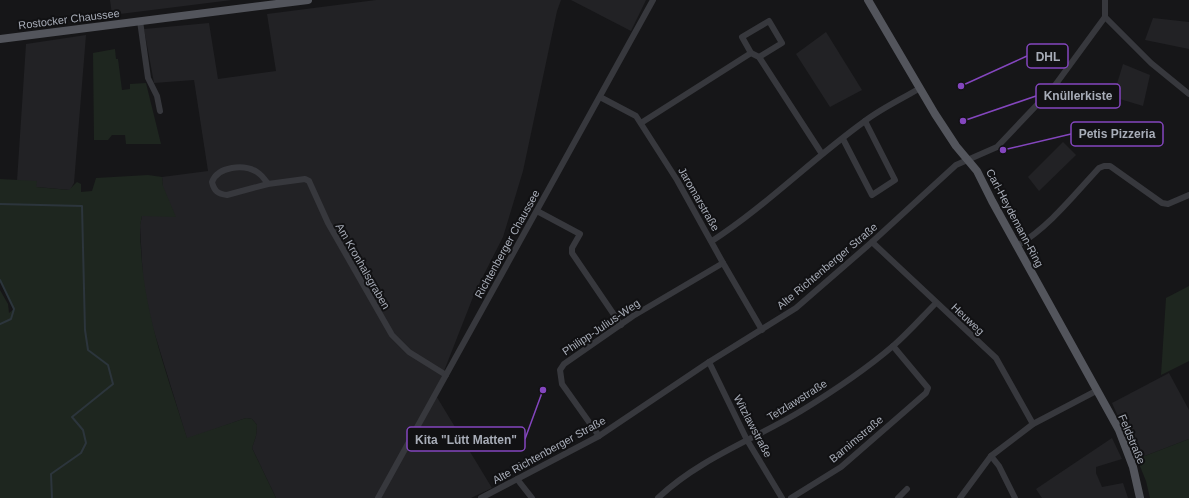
<svg xmlns="http://www.w3.org/2000/svg" width="1189" height="498" viewBox="0 0 1189 498" font-family="Helvetica,sans-serif">
  <style>
    .built { fill: #222225 }
    .green { fill: #1e261f }
    .lines { fill: none; stroke-linecap: round; stroke-linejoin: round }
    .stream { stroke: #2c353c; stroke-width: 2 }
    .minor { stroke: #37383d; stroke-width: 6 }
    .major { stroke: #53555c; stroke-width: 8 }
    .labels { text-anchor: middle; dominant-baseline: central; stroke-width: 4; stroke-linejoin: round; paint-order: stroke }
    .street-label { font-size: 11px; fill: #a8adb8; stroke: #111113 }
    .leader { fill: none; stroke: #8446be; stroke-width: 1.5 }
    .callout-dot { fill: #8446be; stroke: #111113; stroke-width: 1.5 }
    .callout { fill: #111113; stroke: #8446be; stroke-width: 1.5 }
    .callout-label { font-size: 12px; text-anchor: middle; font-weight: bold; fill: #a8adb8 }
  </style>
  <rect width="100%" height="100%" fill="#161618"/>
  <!-- built -->
  <g class="built">
    <polygon points="110,0 232,0 112,15"/>
    <polygon points="376,0 561,0 557,11 523,171 503,237 475,292 435,394 492,488 471,498 276,498 252,448 256,436 257,425 252,419 246,418 187,439 144,299 140,225 142,216 163,186 162,177 208,171 194,80 154,83 144,29 209,23 218,79 276,71 267,14"/>
    <polygon points="571,0 646,0 631,31"/>
    <polygon points="1153,18 1189,22 1189,49 1145,40"/>
    <polygon points="826,32 862,90 830,107 796,54"/>
    <polygon points="86,35 74,183 70,190 36,187 36,181 17,181 26,44"/>
    <polygon points="1123,64 1150,75 1143,106 1113,97"/>
    <polygon points="1063,142 1076,155 1039,191 1028,177"/>
    <polygon points="1169,373 1189,410 1189,439 1137,459 1112,403"/>
    <polygon points="1112,438 1122,459 1096,467 1096,473 1102,487 1123,483 1128,498 1042,498 1036,489"/>
  </g>
  <!-- green -->
  <g class="green">
    <polygon points="115,49 116,59 118,59 122,90 130,89 130,84 146,83 161,144 126,144 125,135 112,135 108,140 94,140 93,53"/>
    <path d="M148,175L162,177L163,186L176,217L142,216C139,227 140,238 141,249C144,314 168,377 187,438L246,418L252,419L257,425L256,436L252,448L276,498H0V290L8,304L9,313L14,309L0,280V179L37,181L36,187L69,190L77,182L81,184V192L92,191L96,178Z"/>
    <polygon points="1189,286 1189,361 1161,375 1166,298"/>
    <polygon points="1189,439 1189,498 1150,498 1146,481 1137,459"/>
  </g>
  <g class="lines">
    <!-- stream -->
    <g class="stream">
      <polyline points="0,204 82,206 85,330 88,350 108,365 113,384 72,417 83,430 86,443 81,453 51,474 52,498"/>
      <polyline points="0,280 14,309 11,319 0,324"/>
    </g>
    <!-- minor -->
    <g class="minor">
      <polyline points="1105,17 1151,63 1189,94"/>
      <polyline points="140,21 148,78 157,96 160,111"/>
      <polyline points="751,53 742,37 769,21 782,43 759,57"/>
      <polyline points="600,97 636,116 677,180 723,263 762,330"/>
      <polyline points="641,123 751,53 759,57 822,154"/>
      <polyline points="843,139 872,195 895,180 865,121"/>
      <path d="M268,184C265,180 262,175 257,172C244,164 218,166 212,182C214,191 218,194 227,195L268,184L305,179L309,181L328,223L392,335L409,352L446,375"/>
      <polyline points="537,211 580,234 572,248 572,253 621,325"/>
      <path d="M712,241C766,206 812,159 865,121C882,108 902,99 920,88"/>
      <polyline points="872,242 996,358 1033,424"/>
      <path d="M1017,246C1050,226 1073,196 1099,168L1104,166H1110L1162,203L1168,204L1189,195"/>
      <polyline points="709,362 747,440 782,498"/>
      <polyline points="599,436 562,384 560,370 564,364 633,316 723,263"/>
      <polyline points="991,456 999,466 1015,498"/>
      <polyline points="517,479 532,498"/>
      <polyline points="378,498 653,0"/>
      <polyline points="481,498 599,436 709,362 796,308 872,242 956,165 997,147 1053,88 1105,17 1105,0"/>
      <path d="M658,498C699,459 753,440 801,411C832,392 865,370 893,346C908,333 922,317 936,303"/>
      <polyline points="791,498 841,467 926,393 928,388 893,346"/>
      <polyline points="898,498 907,489"/>
      <polyline points="960,498 991,456 1033,424 1096,391"/>
    </g>
    <!-- major -->
    <g class="major">
      <polyline points="868,0 935,114 956,146 977,171 992,201 1119,430 1133,467 1140,498"/>
      <polyline points="0,39 308,0"/>
    </g>
  </g>
  <g class="labels">
    <!-- street labels -->
    <g class="street-label">
      <text transform="translate(69 19) rotate(-7)">Rostocker Chaussee</text>
      <text transform="translate(699 199) rotate(60)">Jaromarstraße</text>
      <text transform="translate(1015 218) rotate(62)">Carl-Heydemann-Ring</text>
      <text transform="translate(507 244) rotate(-61)">Richtenberger Chaussee</text>
      <text transform="translate(363 266) rotate(60)">Am Kronhalsgraben</text>
      <text transform="translate(827 266) rotate(-40)">Alte Richtenberger Straße</text>
      <text transform="translate(968 319) rotate(43)">Heuweg</text>
      <text transform="translate(601 327) rotate(-34)">Philipp-Julius-Weg</text>
      <text transform="translate(797 400) rotate(-32)">Tetzlawstraße</text>
      <text transform="translate(753 426) rotate(62)">Witzlawstraße</text>
      <text transform="translate(856 439) rotate(-40)">Barnimstraße</text>
      <text transform="translate(1132 439) rotate(67)">Feldstraße</text>
      <text transform="translate(549 450) rotate(-29)">Alte Richtenberger Straße</text>
    </g>
  </g>
  <!-- callouts -->
  <path class="leader" d="M961 86L1027 56M963 121L1036 96M1003 150L1071 134M543 390L525 439"/>
  <g class="callout-dot">
    <circle cx="961" cy="86" r="4"/>
    <circle cx="963" cy="121" r="4"/>
    <circle cx="1003" cy="150" r="4"/>
    <circle cx="543" cy="390" r="4"/>
  </g>
  <g class="callout">
    <rect x="1027" y="44" width="41" height="24" rx="4"/>
    <rect x="1036" y="84" width="84" height="24" rx="4"/>
    <rect x="1071" y="122" width="92" height="24" rx="4"/>
    <rect x="407" y="427" width="118" height="24" rx="4"/>
  </g>
  <g class="callout-label">
    <text x="1048" y="61">DHL</text>
    <text x="1078" y="100">Knüllerkiste</text>
    <text x="1117" y="138">Petis Pizzeria</text>
    <text x="466" y="444">Kita "Lütt Matten"</text>
  </g>
</svg>
